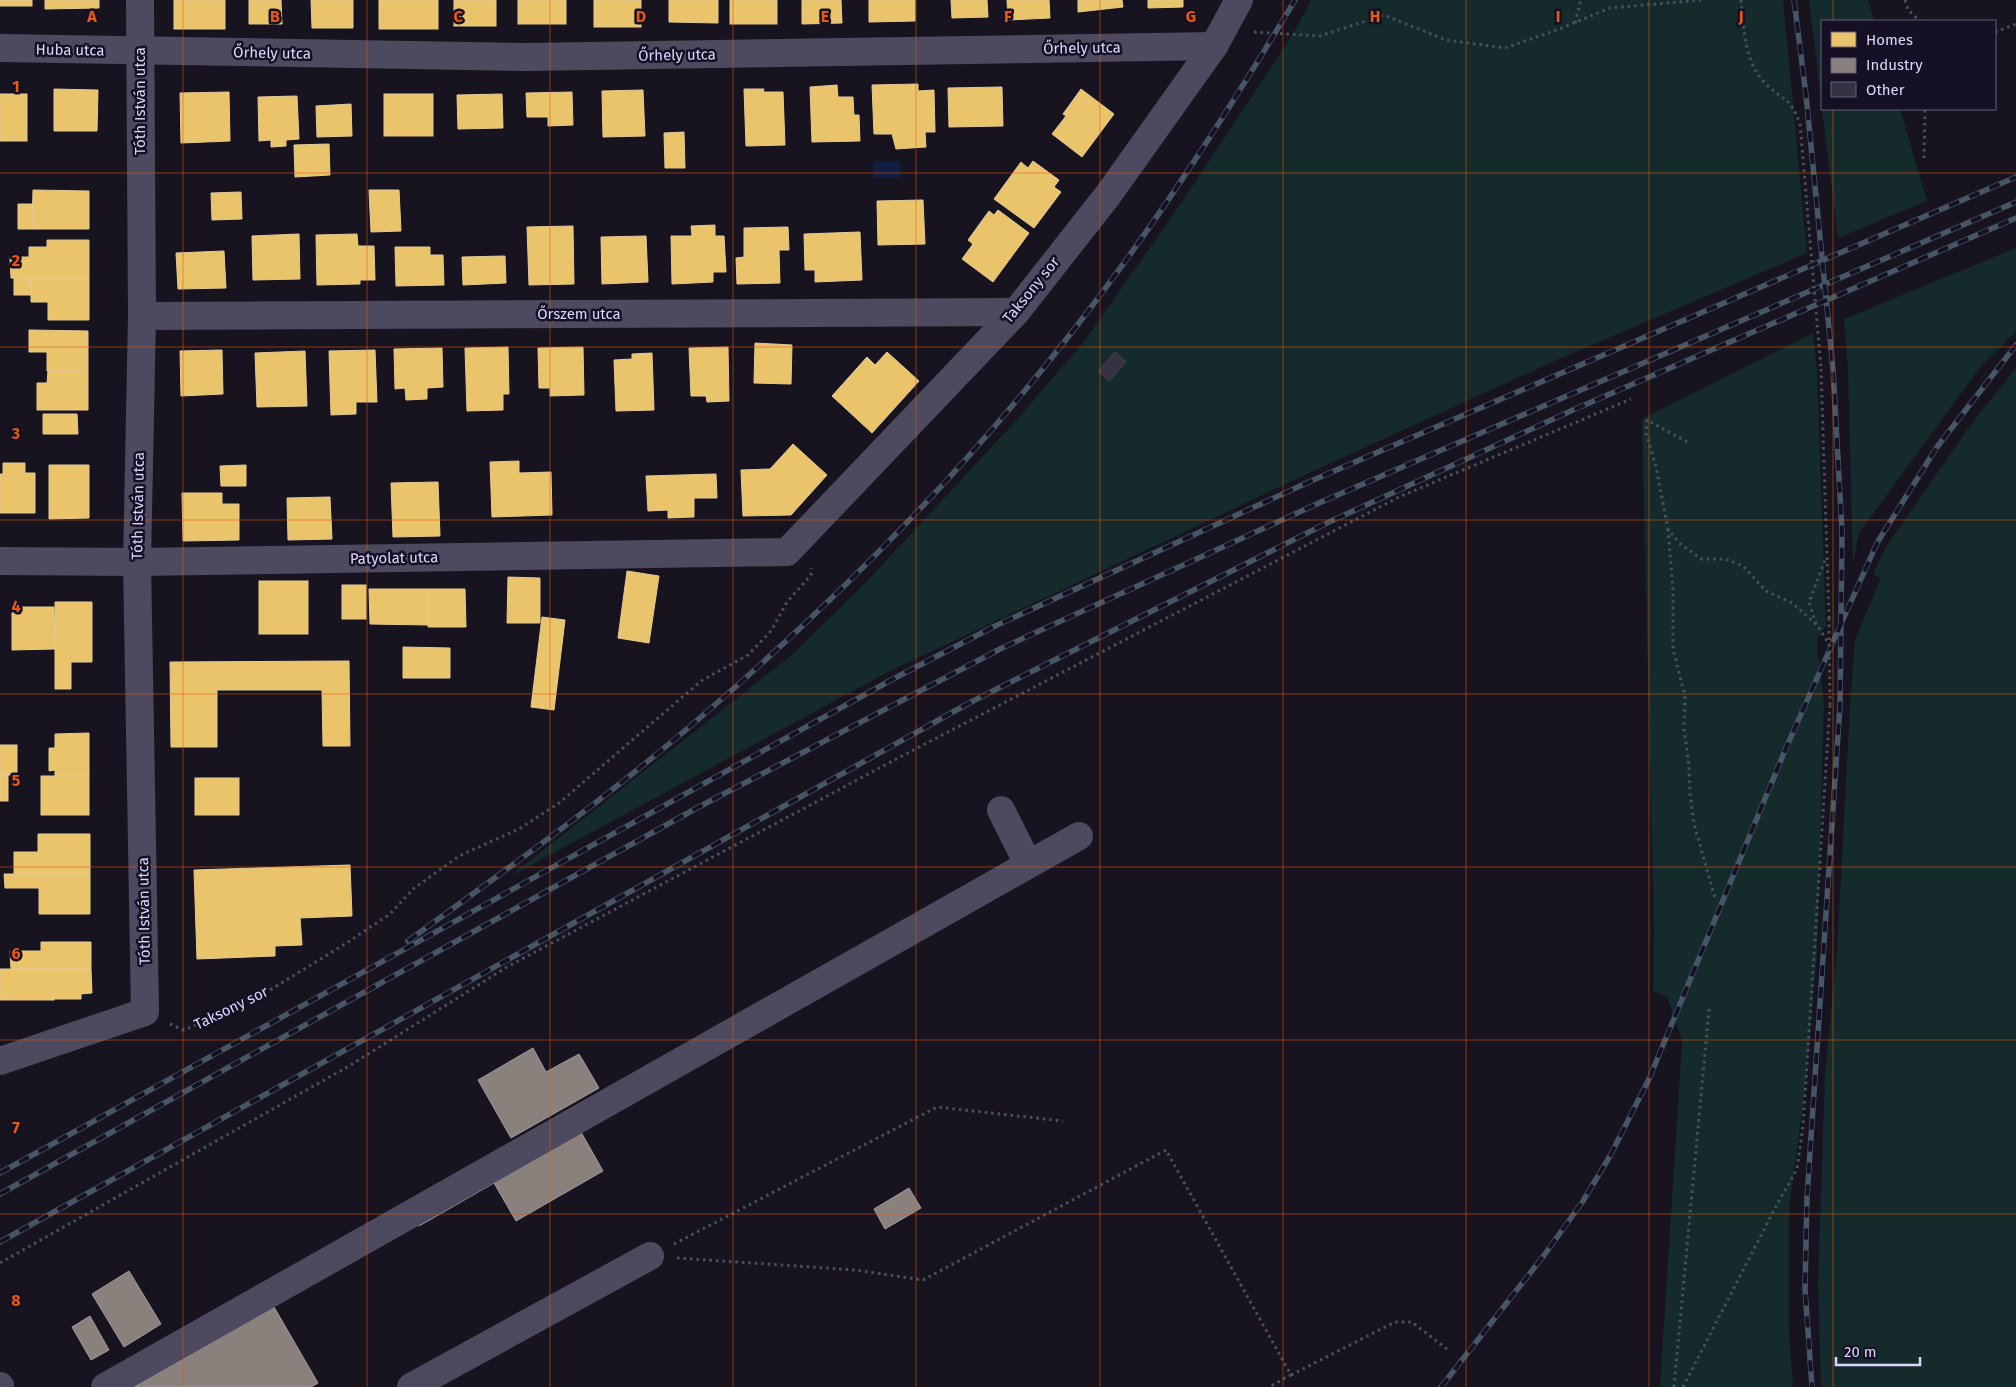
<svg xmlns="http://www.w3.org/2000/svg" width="2016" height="1387" viewBox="0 0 2016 1387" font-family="'Fira Sans',sans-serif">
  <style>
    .green { fill: #142a2b }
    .water { fill: #101e41 }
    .homes { fill: #e9c46a; stroke: #e5c996 }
    .industry { fill: #8a817c; stroke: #a39aa2 }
    .building { fill: #363241; stroke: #444052 }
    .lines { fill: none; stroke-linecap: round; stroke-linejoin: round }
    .path { stroke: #475260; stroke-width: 3; stroke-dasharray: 2.5 4; stroke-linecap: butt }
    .minor { stroke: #4d4a60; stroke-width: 28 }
    .rail-casing { stroke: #465667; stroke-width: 5.5 }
    .rail { stroke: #151024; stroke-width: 4; stroke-dasharray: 11; stroke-linecap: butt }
    .path-bridge { stroke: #475260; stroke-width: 3; stroke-dasharray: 2.5 4; stroke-linecap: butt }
    .grid { fill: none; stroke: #e8590c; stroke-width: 1; stroke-opacity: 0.55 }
    .labels { text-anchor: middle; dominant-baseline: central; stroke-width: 5; stroke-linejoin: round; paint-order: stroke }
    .street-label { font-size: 15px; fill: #ddd6fc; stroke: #151024 }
    .grid-label { font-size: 16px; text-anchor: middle; font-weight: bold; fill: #e8590c; stroke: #151024; stroke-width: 5; stroke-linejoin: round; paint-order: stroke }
  </style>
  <rect width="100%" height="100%" fill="#17141f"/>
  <!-- green -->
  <g class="green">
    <polygon points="1311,0 1783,0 1807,253 1559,359 1307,474 888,672 509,877 792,655 868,580 1013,424 1083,343 1184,199 1293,34"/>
    <polygon points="1809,0 1868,0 1874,21 1822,21 1822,107"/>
    <polygon points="1822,109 1900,109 1927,201 1838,238"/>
    <polygon points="2016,248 2016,332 1981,366 1859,533 1853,565 1848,369 1844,319"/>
    <polygon points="1813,333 1817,370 1826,626 1818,637 1817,645 1824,705 1817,952 1806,1081 1789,1209 1789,1331 1793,1387 1660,1387 1682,1041 1667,997 1653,991 1654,933 1642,419"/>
    <polygon points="2016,368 2016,1387 1821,1387 1818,1284 1825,1074 1837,951 1850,705 1855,640 1881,578 1873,574 1885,548 1972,423"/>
  </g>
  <!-- water -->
  <polygon class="water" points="873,161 900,161 901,178 873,178"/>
  <!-- homes -->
  <g class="homes">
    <rect x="0" y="0" width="32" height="6"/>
    <polygon points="45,0 99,0 99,8 45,9"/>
    <rect x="174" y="0" width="51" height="29"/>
    <polygon points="249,0 281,0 282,24 249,24"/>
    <polygon points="311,0 353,0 353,28 312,28"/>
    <rect x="379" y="0" width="59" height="29"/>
    <rect x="454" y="0" width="42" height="26"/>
    <rect x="518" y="0" width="48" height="24"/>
    <rect x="594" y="0" width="47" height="27"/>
    <polygon points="669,0 718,0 718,23 669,22"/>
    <rect x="730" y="0" width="47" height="24"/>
    <polygon points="802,0 841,0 842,23 802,24"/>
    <polygon points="869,0 915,0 915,21 869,22"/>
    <polygon points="951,0 987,0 988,17 952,18"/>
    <polygon points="1007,0 1049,0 1050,18 1008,20"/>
    <polygon points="1078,0 1122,0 1123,7 1078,12"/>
    <polygon points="1148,0 1183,0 1183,7 1148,8"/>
    <polygon points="918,84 918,91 934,90 935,132 925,132 926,147 896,149 892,134 874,134 872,85"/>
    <polygon points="837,85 838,97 853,97 854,115 859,115 860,141 812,142 810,87"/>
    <polygon points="1002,87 1003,126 949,127 948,88"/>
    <polygon points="54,89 98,90 97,131 54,131"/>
    <polygon points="744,89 764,89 763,92 783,92 785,145 746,146"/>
    <polygon points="1081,89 1114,114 1082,157 1052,134 1066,116 1063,114"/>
    <polygon points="643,90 645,136 603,137 602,91"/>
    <polygon points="229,92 230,141 181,143 180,93"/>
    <polygon points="572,92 573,125 548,126 548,117 527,117 526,93"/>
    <rect x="0" y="94" width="27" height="47"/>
    <rect x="384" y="94" width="49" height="42"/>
    <polygon points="502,94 503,128 458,129 457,95"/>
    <polygon points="297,96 299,139 286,140 286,146 271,147 271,140 259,141 258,97"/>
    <polygon points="351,104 352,136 317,137 316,106"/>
    <polygon points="684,132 685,168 665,168 664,133"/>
    <polygon points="329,144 330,175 295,177 294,145"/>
    <polygon points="1033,161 1059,180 1054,187 1061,192 1034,228 994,199 1021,162 1028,168"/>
    <polygon points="33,190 89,191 89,229 32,229"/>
    <polygon points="369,190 399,190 401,231 371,232"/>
    <polygon points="241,192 242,219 212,220 211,193"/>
    <polygon points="923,200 925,244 878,245 877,201"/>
    <polygon points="18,204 33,204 32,229 18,229"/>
    <polygon points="998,210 1029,233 993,282 962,259 973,244 968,240 989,211 994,215"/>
    <polygon points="715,225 715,236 724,236 726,272 713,272 713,282 672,284 671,236 692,236 691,226"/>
    <polygon points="573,226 574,284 529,285 527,227"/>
    <polygon points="788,227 789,250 779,250 780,283 737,284 736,258 744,257 744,228"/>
    <polygon points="860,232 862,280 815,282 815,270 805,270 804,234"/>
    <polygon points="299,234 300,279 253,280 252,236"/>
    <polygon points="357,234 358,246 374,246 375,280 360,280 360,284 317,285 316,235"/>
    <polygon points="646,236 648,282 602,284 601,237"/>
    <polygon points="47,240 89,240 89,278 11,278 10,257 29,257 29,247 47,247"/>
    <polygon points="395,247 430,247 430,255 443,255 444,285 396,286"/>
    <polygon points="224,251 226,288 178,289 176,253"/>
    <polygon points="505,256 506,283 463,285 462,257"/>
    <rect x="14" y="278" width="17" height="17"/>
    <polygon points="31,278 89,278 89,320 48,320 48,302 31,302"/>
    <polygon points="29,330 88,331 88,371 47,371 47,352 29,352"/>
    <polygon points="755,343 792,345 791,384 754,383"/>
    <polygon points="508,347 509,394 503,394 503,410 467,411 465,348"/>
    <polygon points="583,347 584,395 550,396 550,388 539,388 538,348"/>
    <polygon points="728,347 729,401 707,402 706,396 691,396 689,348"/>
    <polygon points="442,348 443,387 427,388 427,399 406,400 405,388 395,389 394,349"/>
    <polygon points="222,350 223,394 181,396 180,351"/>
    <polygon points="375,350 377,402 356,402 356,414 331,415 329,351"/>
    <polygon points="305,351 307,406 257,407 255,353"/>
    <polygon points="887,352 919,381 872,433 832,396 867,357 875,365"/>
    <polygon points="652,353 654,410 616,411 614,360 632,359 632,354"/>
    <polygon points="48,371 88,371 88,410 37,410 37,383 47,383"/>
    <polygon points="43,414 77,414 78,434 43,434"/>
    <polygon points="793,444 827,475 791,515 743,516 741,470 770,469"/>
    <polygon points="519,461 519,473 551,472 552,515 492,517 490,462"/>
    <polygon points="3,463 25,463 25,473 35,473 35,513 0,513 0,474 3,474"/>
    <polygon points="49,465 89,465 89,518 49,519"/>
    <polygon points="246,465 246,486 221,486 220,466"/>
    <polygon points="716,474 717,498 694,498 694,517 668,518 668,510 648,511 646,476"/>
    <polygon points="438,482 440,536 393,537 391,483"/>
    <polygon points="182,493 222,493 222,504 239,504 239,540 183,541"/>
    <polygon points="330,497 332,539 288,540 287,498"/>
    <polygon points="627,571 659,576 649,643 618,638"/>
    <polygon points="508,577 540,578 540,623 507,623"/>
    <rect x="259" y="581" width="49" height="53"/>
    <rect x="342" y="585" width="24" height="34"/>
    <polygon points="369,589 428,589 428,625 370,624"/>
    <polygon points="428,589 465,589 466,627 428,627"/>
    <polygon points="55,602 92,602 92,662 71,662 71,689 55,689"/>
    <polygon points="12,607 54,607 55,649 12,650"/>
    <polygon points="542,617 565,620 554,710 531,707"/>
    <polygon points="403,647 450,648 450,678 403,678"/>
    <polygon points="349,661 350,746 323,746 322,690 217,690 217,747 171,747 170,662"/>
    <polygon points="89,733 89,776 55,776 55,770 49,771 49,748 55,748 55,734"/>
    <rect x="0" y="745" width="17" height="30"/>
    <rect x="0" y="775" width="8" height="26"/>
    <rect x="41" y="776" width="48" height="39"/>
    <rect x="195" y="778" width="44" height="37"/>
    <polygon points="38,834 90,834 90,874 14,874 14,852 38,852"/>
    <polygon points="350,865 352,916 300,918 302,945 275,946 275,956 197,959 194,870"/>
    <polygon points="4,874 90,874 90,914 39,914 39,888 5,888"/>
    <polygon points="41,942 91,942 91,969 11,969 10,951 41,951"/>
    <rect x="0" y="969" width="54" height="31"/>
    <polygon points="54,969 91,969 92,993 81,994 81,999 54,999"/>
  </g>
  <!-- industry -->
  <g class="industry">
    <polygon points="533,1048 546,1072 579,1054 599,1088 511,1138 478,1080"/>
    <polygon points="577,1125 603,1171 516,1221 494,1183 419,1226 413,1217"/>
    <polygon points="909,1188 921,1208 885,1229 874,1209"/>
    <polygon points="129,1271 161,1324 124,1347 92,1294"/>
    <polygon points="274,1307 318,1383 311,1387 134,1387"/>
    <polygon points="90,1316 109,1350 91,1360 72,1327"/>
  </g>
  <!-- building -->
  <polygon class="building" points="1115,352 1126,362 1109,381 1098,371"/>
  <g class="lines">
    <!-- path -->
    <g class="path">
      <path d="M1741,0C1744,28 1744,63 1766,84C1784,102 1790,96 1800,124"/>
      <polyline points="1905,0 1908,10 1920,21"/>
      <polyline points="1575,23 1581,0"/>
      <polyline points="1254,32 1320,36 1384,15 1446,40 1505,48 1562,28 1610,8 1701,0"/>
      <polyline points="1995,32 2016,24"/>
      <polyline points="1924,158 1925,109"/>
      <polyline points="1821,369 1829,618"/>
      <polyline points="1687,442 1647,420 1646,433 1656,467 1668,529 1679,543 1701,559 1725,559 1743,566 1766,591 1792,603 1817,625 1829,644"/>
      <polyline points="1668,529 1673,590 1673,649 1685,696 1684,729 1689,765 1690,794 1694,824 1715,898"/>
      <polyline points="1816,624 1809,602 1825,560"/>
      <polyline points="170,1024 184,1030 257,998 345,944 390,914 413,889 459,856 519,829 559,803 701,681 748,655 771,631 787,602 811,575 811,568"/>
      <polyline points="674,1244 937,1107 1063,1121"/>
      <polyline points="677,1258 855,1270 923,1280 1166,1150 1291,1375 1269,1387"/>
      <polyline points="0,1263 349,1066 507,967 902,756 1399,497 1631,399"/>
      <polyline points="1291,1375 1395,1322 1412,1322 1448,1350"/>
      <polyline points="1674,1387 1709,1009"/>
      <polyline points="1683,1387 1774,1210 1797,1169 1803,1126 1830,705"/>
    </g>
    <!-- minor -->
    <g class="minor">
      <polyline points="0,48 527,57 1214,46"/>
      <polyline points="142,316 1016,312"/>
      <polyline points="0,561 137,562 787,552 1016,312 1108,195 1214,46 1239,0"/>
      <polyline points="1001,810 1028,864"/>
      <polyline points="0,1061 145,1012 137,562 142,316 140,0"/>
      <polyline points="0,1386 0,1387"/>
      <polyline points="105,1387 1079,836"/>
      <polyline points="411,1387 650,1256"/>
    </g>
    <!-- rail casing -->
    <g class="rail-casing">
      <g id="rail">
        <polyline points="1794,0 1806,95 1833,369 1842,532 1840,705 1807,1197 1805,1289 1812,1387"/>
        <path d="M408,941C510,867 614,793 709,710C841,596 965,470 1072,332C1155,226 1226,115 1295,0"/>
        <polyline points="0,1173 893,679 995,626 1311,481 2016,177"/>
        <polyline points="0,1194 695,809 1002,648 1319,503 2016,202"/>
        <polyline points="0,1242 971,702 1327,523 1573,410 2016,218"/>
        <polyline points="1441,1387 1545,1254 1583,1201 1610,1156 1649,1079 1786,748 1877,543 1937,447 2016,345"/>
      </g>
    </g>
    <!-- rail -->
    <use href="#rail" class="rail"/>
    <!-- path-bridge -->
    <g class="path-bridge">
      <polyline points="1800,124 1821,369"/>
      <polyline points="1829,618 1830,705"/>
    </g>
  </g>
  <!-- grid -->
  <path class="grid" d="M183,0V1387M367,0V1387M550,0V1387M733,0V1387M916,0V1387M1100,0V1387M1283,0V1387M1466,0V1387M1649,0V1387M1833,0V21M1833,109V1387M0,173H2016M0,347H2016M0,520H2016M0,694H2016M0,867H2016M0,1040H2016M0,1214H2016"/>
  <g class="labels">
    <!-- street labels -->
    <g class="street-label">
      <text transform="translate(1082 48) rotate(-1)">Őrhely utca</text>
      <text transform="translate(70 50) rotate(1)">Huba utca</text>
      <text transform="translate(272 53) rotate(1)">Őrhely utca</text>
      <text transform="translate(677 55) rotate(-1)">Őrhely utca</text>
      <text transform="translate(140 101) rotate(-90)">Tóth István utca</text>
      <text transform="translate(1031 290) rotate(-51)">Taksony sor</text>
      <text x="579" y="314">Őrszem utca</text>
      <text transform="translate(138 506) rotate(-89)">Tóth István utca</text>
      <text transform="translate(394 558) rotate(-1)">Patyolat utca</text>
      <text transform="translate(144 911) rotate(-91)">Tóth István utca</text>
      <text transform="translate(231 1008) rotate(-26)">Taksony sor</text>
    </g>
  </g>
  <g class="grid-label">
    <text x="92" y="22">A</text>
    <text x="275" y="22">B</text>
    <text x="458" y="22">C</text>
    <text x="641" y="22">D</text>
    <text x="825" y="22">E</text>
    <text x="1008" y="22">F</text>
    <text x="1191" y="22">G</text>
    <text x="1375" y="22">H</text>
    <text x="1558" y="22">I</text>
    <text x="1741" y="22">J</text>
    <text x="16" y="92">1</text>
    <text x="16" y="266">2</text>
    <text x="16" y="439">3</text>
    <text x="16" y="612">4</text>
    <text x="16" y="786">5</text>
    <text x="16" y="959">6</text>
    <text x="16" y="1133">7</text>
    <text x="16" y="1306">8</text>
  </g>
  <!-- legend -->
  <rect x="1821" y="20" width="175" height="90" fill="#151024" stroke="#655f7a"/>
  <rect x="1831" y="32" width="25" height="15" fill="#e9c46a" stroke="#655f7a"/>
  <text x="1866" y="45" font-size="15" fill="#ddd6fc">Homes</text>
  <rect x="1831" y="58" width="25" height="15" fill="#8a817c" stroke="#655f7a"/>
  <text x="1866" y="70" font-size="15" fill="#ddd6fc">Industry</text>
  <rect x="1831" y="82" width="25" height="15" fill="#363241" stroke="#655f7a"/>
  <text x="1866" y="95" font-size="15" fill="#ddd6fc">Other</text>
  <!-- scale -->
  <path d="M1836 1357v8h84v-8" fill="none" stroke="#ddd6fc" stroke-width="2.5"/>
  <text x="1844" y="1357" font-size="15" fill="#ddd6fc" stroke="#151024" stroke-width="4" paint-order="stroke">20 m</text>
</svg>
